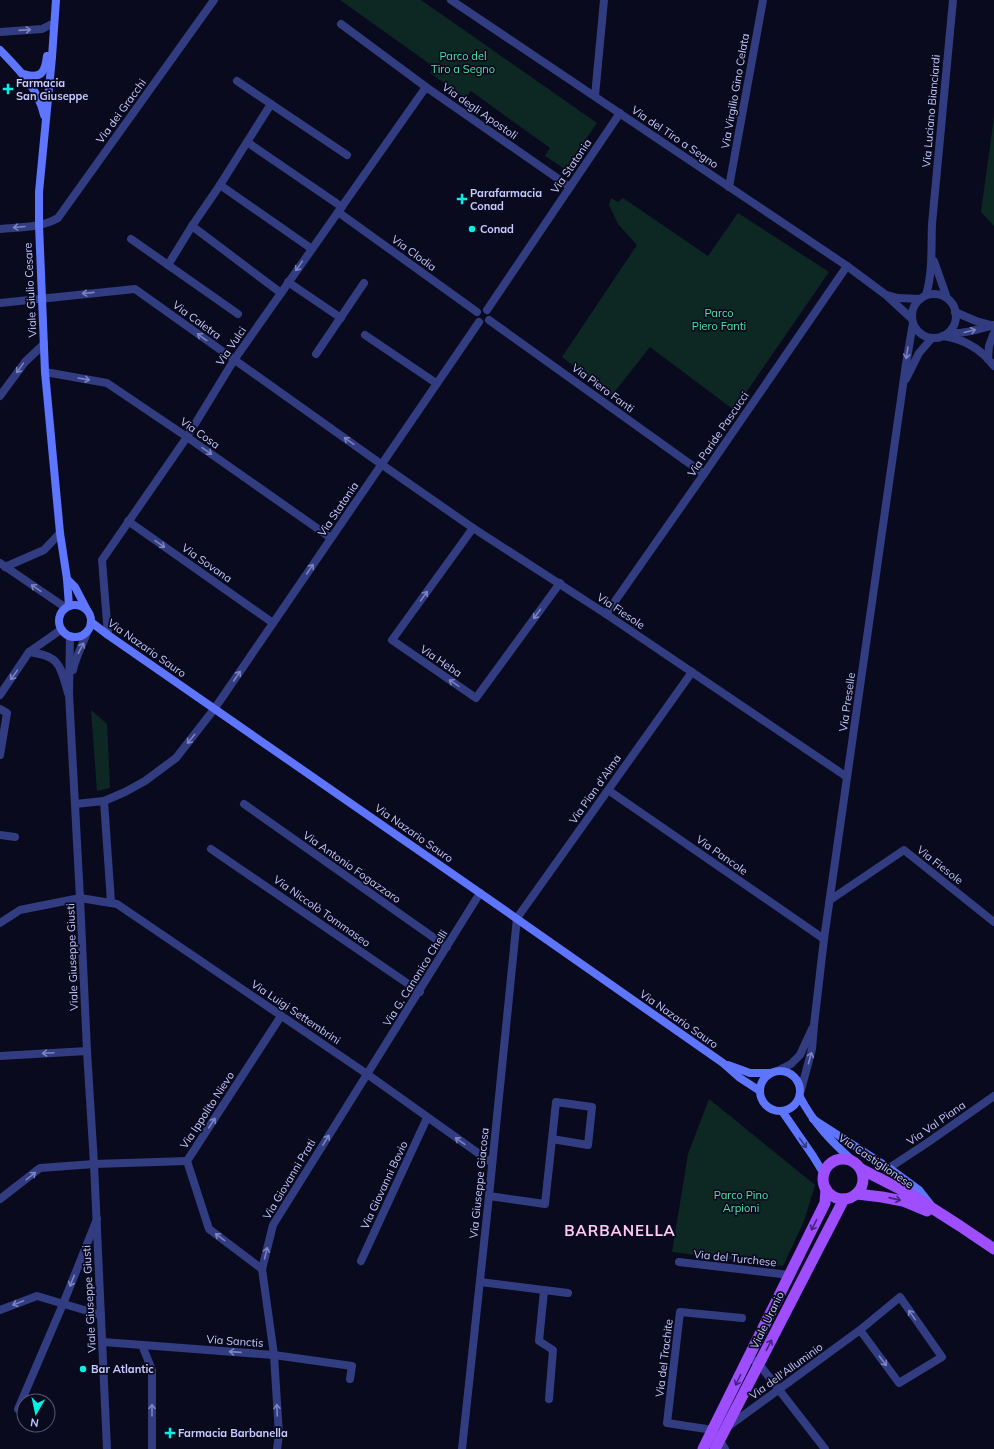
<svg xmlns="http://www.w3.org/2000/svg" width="994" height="1449" viewBox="0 0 994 1449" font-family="Mulish,sans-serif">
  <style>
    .green { fill: #0d2822 }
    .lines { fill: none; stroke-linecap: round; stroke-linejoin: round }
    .minor { stroke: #323c80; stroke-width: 8 }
    .tertiary { stroke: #323c80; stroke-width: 8 }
    .secondary { stroke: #5e75ff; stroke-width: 8 }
    .primary { stroke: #9e4eff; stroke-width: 11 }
    .oneway { stroke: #7c83c0 }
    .oneway2 { stroke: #303a83 }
    .oneway3 { stroke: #452578 }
    .poi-dot { fill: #00f2e1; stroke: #0a0a1e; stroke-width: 1.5 }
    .labels { text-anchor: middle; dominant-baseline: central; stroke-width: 3.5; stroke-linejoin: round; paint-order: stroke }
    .park-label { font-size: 11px; fill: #4be7a5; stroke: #0a0a1e }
    .poi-label { font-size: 11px; font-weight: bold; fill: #c7caff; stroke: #0a0a1e; text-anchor: start }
    .street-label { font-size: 11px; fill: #c7caff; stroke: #0a0a1e }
    .district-label { font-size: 15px; font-weight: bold; letter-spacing: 1px; fill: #ffc9f5; stroke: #0a0a1e }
  </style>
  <rect width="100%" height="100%" fill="#0a0a1e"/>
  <!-- green -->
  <g class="green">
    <polygon points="340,0 421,0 597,123 565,169 545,156 550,148 471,91 465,98 430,73 434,67"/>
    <polygon points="994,117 994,226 981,212"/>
    <polygon points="611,198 618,202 623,198 708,256 738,213 829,272 734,410 650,347 612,395 562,357 637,245 618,224 609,205"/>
    <polygon points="91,710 107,724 110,788 97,791"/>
    <polygon points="709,1099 815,1185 804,1221 783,1266 672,1252 688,1154"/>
  </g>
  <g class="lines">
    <!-- minor -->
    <g class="minor">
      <polyline points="451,0 847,266 886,295 912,319"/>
      <polyline points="341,24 426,87 570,187"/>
      <polyline points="0,32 42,29 50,25"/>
      <polyline points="237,81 271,104"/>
      <polyline points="595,96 604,0"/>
      <polyline points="247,142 342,207"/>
      <polyline points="220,185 312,249"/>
      <polyline points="729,187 763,0"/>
      <polyline points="338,212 477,312"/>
      <path d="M0,229C19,227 41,228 58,218L214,0"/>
      <polyline points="131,239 238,314"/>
      <polyline points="934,261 947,298"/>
      <polyline points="168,265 192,226"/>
      <polyline points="288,282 341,318"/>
      <polyline points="281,293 192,226 220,185 271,104 347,155"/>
      <circle cx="934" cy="316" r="22"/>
      <polyline points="887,295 898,298 920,299"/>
      <path d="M926,295C933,271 931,248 932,224L953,0"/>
      <polyline points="0,303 135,289 381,464 473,528 606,614 847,777"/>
      <polyline points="487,310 620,113"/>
      <polyline points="955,312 976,321 991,325"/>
      <polyline points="489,320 704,474"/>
      <path d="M949,333C965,334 978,329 994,325"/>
      <polyline points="365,335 436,383"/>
      <path d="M943,336C964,339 981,349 994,366"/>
      <polyline points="316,354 364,283"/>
      <polyline points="988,359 989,346 994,333"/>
      <polyline points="45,372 107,383 187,437 331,538"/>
      <polyline points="906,379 919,353 932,338"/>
      <polyline points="0,396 25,362 44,344"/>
      <polyline points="128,521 273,623"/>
      <polyline points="473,528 392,640 476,698 560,583"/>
      <polyline points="5,567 44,550 60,533"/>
      <polyline points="606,614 704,474 847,266"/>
      <polyline points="108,635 102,560 187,437 234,360 426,87"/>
      <path d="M29,652C61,656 60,666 68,693"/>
      <polyline points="0,695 29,652 62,629"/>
      <polyline points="0,709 7,713 0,755"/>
      <polyline points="608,790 824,939"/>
      <polyline points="104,801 111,902"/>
      <polyline points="75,804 104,801 125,792 145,781 176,758 215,708 479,322"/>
      <polyline points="244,804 447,947"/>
      <polyline points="0,835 15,837"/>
      <polyline points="211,849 420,992"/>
      <polyline points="830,900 904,850 994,922"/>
      <polyline points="0,923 20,910 80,898 117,904 367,1074 492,1163"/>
      <polyline points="0,1056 87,1051"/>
      <polyline points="777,1071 791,1064 800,1055 812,1029"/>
      <polyline points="801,1090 812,1049 814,1025 824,939 906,364 913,323"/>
      <polyline points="889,1168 927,1143 994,1096"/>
      <polyline points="489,1196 545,1204 556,1102 592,1107 588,1145 552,1139"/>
      <polyline points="0,1199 40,1168 94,1164 187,1161"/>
      <polyline points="361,1261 427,1118"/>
      <polyline points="679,1262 789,1275"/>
      <polyline points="262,1269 209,1229 187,1161 281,1016"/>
      <polyline points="480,1282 568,1293"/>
      <polyline points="544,1291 539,1341 553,1350 549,1399"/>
      <polyline points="0,1310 37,1296 101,1315"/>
      <polyline points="103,1342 274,1355 352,1366 350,1379"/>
      <polyline points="142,1345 152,1370 152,1449"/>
      <polyline points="749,1357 759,1364 825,1449"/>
      <polyline points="18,1409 63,1304 97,1219"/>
      <polyline points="726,1428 860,1330 900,1297 942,1357 899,1383 860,1330"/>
      <polyline points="277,1449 279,1435 274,1355 262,1269 273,1225 480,893"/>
      <polyline points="462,1449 489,1196 517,918 692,672"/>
      <polyline points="725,1449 713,1430 667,1423 680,1312 742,1318"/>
    </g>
    <!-- tertiary -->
    <g class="tertiary">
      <polyline points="0,563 66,608"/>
      <polyline points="70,636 69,694 80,898 87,1051 94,1164 107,1449"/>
      <path d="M73,670C76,656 83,644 88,630"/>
    </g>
    <!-- secondary -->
    <g class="secondary">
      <polyline points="56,0 52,57 39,192 39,225 45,372 60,533 67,579 69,606"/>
      <path d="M0,50C19,70 38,88 44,115"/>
      <path d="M24,74C41,79 45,73 47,56"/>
      <polyline points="67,579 75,587 87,610"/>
      <circle cx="75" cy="621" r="16"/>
      <polyline points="91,622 108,635 480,893 723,1063 740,1078 760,1091"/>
      <polyline points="728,1065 750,1073 770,1073"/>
      <circle cx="780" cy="1091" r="20"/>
      <path d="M800,1097C814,1124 832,1142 854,1162"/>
      <polyline points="782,1111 813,1156 824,1174"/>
      <polyline points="813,1119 889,1168 919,1190 930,1204"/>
    </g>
    <!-- primary -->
    <g class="primary">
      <circle cx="843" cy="1179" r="20"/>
      <polyline points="861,1169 910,1194 960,1226 994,1249"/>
      <polyline points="857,1194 882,1197 903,1201 927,1211"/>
      <polyline points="703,1449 825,1203 826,1189"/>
      <polyline points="715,1449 844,1199"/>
    </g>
  </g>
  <!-- one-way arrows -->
  <defs><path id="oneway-shaft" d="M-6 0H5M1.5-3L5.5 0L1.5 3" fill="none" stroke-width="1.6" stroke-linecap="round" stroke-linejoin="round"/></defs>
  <g class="oneway">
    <use href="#oneway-shaft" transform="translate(25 30) rotate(-4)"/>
    <use href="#oneway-shaft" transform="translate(19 227) rotate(175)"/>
    <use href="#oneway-shaft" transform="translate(299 266) rotate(125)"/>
    <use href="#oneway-shaft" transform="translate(88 293) rotate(174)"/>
    <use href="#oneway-shaft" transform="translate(970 331) rotate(-14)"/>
    <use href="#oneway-shaft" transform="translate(202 337) rotate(-144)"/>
    <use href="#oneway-shaft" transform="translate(907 353) rotate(99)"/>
    <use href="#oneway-shaft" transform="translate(20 368) rotate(125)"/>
    <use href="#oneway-shaft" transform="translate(84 379) rotate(10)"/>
    <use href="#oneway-shaft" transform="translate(349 441) rotate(-145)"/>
    <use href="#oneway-shaft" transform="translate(207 451) rotate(35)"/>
    <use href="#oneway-shaft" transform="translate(160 544) rotate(35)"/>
    <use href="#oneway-shaft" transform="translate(310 569) rotate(-56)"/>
    <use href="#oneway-shaft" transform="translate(36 588) rotate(-146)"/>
    <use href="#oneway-shaft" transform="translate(424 596) rotate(-54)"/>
    <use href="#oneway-shaft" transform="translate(537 614) rotate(126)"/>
    <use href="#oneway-shaft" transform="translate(81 648) rotate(-63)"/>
    <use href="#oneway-shaft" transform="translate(14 675) rotate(125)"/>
    <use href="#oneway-shaft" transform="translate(237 676) rotate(-56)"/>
    <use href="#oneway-shaft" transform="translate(454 683) rotate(-146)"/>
    <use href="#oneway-shaft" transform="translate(191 739) rotate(129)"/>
    <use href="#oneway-shaft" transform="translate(48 1053) rotate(177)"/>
    <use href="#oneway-shaft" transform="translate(810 1058) rotate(-74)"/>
    <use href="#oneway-shaft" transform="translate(212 1123) rotate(-57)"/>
    <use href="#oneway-shaft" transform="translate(326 1140) rotate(-58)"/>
    <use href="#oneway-shaft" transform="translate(460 1141) rotate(-145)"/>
    <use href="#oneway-shaft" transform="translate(31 1176) rotate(-38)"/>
    <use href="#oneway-shaft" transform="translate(220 1237) rotate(-143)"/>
    <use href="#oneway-shaft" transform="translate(266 1253) rotate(-76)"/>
    <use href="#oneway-shaft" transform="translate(72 1281) rotate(112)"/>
    <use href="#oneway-shaft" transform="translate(18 1303) rotate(158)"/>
    <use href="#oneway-shaft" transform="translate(912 1315) rotate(-125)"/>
    <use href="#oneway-shaft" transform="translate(235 1352) rotate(-176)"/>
    <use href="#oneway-shaft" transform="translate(883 1361) rotate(53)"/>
    <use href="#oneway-shaft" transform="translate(152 1410) rotate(-90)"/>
    <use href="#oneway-shaft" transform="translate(277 1410) rotate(-93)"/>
  </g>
  <use class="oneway2" href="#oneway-shaft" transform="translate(803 1143) rotate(54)"/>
  <g class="oneway3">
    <use href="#oneway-shaft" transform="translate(895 1199) rotate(13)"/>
    <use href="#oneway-shaft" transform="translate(814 1225) rotate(117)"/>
    <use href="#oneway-shaft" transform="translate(769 1345) rotate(-63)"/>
    <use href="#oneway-shaft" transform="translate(738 1380) rotate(116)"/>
  </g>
  <!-- markers -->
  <g class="poi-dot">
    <path d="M6 83h4v4h4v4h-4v4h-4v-4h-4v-4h4z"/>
    <path d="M460 193h4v4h4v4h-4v4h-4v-4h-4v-4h4z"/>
    <circle cx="472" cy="229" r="4"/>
    <circle cx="83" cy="1369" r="4"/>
    <path d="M168 1427h4v4h4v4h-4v4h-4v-4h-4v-4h4z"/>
  </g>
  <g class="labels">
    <!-- park labels -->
    <g class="park-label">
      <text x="463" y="56">Parco del<tspan x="463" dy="13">Tiro a Segno</tspan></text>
      <text x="719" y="313">Parco<tspan x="719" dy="13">Piero Fanti</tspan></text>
      <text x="741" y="1195">Parco Pino<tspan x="741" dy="13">Arpioni</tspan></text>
    </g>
    <!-- poi labels -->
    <g class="poi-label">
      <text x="16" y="83">Farmacia<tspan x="16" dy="13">San Giuseppe</tspan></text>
      <text x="470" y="193">Parafarmacia<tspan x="470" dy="13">Conad</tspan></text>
      <text x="480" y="229">Conad</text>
      <text x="91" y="1369">Bar Atlantic</text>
      <text x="178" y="1433">Farmacia Barbanella</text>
    </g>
    <!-- street labels -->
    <g class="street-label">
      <text transform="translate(735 91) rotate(-80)">Via Virgilio Gino Celata</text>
      <text transform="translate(121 111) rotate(-54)">Via dei Gracchi</text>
      <text transform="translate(480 111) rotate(35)">Via degli Apostoli</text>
      <text transform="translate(931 111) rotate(-85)">Via Luciano Bianciardi</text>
      <text transform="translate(675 137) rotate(34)">Via del Tiro a Segno</text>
      <text transform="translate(571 166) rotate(-56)">Via Statonia</text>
      <text transform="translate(414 253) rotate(36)">Via Clodia</text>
      <text transform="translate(30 290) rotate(-93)">Viale Giulio Cesare</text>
      <text transform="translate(197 320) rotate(36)">Via Caletra</text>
      <text transform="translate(231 346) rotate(-56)">Via Vulci</text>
      <text transform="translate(603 388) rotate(36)">Via Piero Fanti</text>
      <text transform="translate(200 433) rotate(35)">Via Cosa</text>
      <text transform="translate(718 434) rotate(-56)">Via Paride Pascucci</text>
      <text transform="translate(338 509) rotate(-56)">Via Statonia</text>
      <text transform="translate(207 563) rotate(35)">Via Sovana</text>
      <text transform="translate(621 611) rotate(34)">Via Fiesole</text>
      <text transform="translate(147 648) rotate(35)">Via Nazario Sauro</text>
      <text transform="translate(441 661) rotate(34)">Via Heba</text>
      <text transform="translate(847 702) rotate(-82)">Via Preselle</text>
      <text transform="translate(595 789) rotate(-55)">Via Pian d'Alma</text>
      <text transform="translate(414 833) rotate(35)">Via Nazario Sauro</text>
      <text transform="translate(722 855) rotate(35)">Via Pancole</text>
      <text transform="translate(940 865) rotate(38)">Via Fiesole</text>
      <text transform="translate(352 867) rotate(35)">Via Antonio Fogazzaro</text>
      <text transform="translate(322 911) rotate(35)">Via Niccolò Tommaseo</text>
      <text transform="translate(72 957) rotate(-92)">Viale Giuseppe Giusti</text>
      <text transform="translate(415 978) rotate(-58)">Via G. Canonico Chelli</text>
      <text transform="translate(296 1012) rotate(34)">Via Luigi Settembrini</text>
      <text transform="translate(679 1019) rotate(35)">Via Nazario Sauro</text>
      <text transform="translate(207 1110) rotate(-57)">Via Ippolito Nievo</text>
      <text transform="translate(936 1123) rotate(-35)">Via Val Piana</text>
      <text transform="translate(876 1161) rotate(34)">Via Castiglionese</text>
      <text transform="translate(289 1179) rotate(-59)">Via Giovanni Prati</text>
      <text transform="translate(479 1183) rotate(-84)">Via Giuseppe Giacosa</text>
      <text transform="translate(384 1185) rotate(-65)">Via Giovanni Bovio</text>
      <text transform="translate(735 1258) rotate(6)">Via del Turchese</text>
      <text transform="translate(89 1299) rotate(-93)">Viale Giuseppe Giusti</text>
      <text transform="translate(767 1320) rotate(-64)">Viale Uranio</text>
      <text transform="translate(235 1341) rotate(4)">Via Sanctis</text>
      <text transform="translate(664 1358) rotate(-83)">Via del Trachite</text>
      <text transform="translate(786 1371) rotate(-36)">Via dell'Alluminio</text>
    </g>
    <!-- district labels -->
    <g class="district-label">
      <text x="620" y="1230">BARBANELLA</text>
    </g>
  </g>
  <!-- north arrow -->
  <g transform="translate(36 1413) rotate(189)"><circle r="19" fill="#0a0a1e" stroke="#565778"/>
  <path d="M0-3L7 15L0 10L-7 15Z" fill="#00f2e1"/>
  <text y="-6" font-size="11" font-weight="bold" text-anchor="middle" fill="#c7caff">N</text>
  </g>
</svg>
